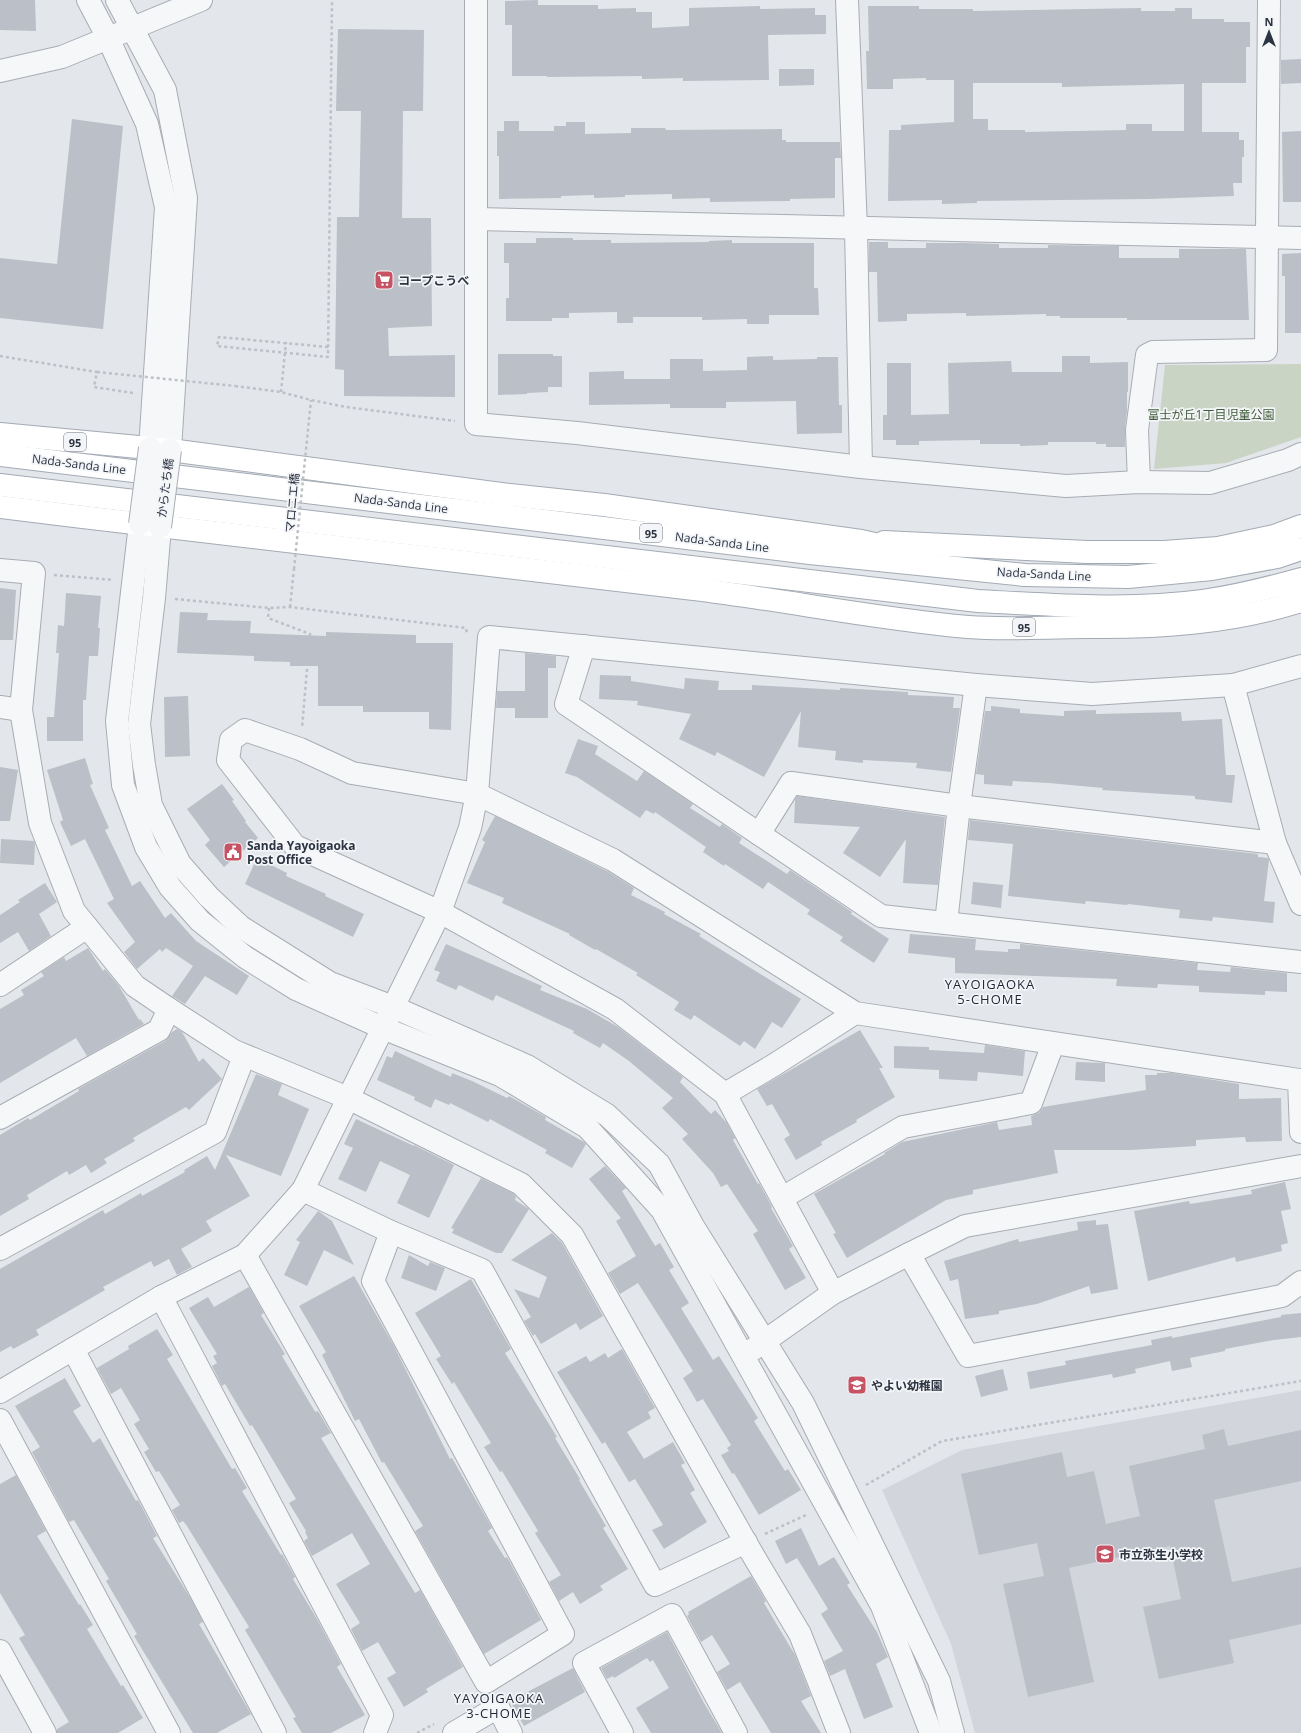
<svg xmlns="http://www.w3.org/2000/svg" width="1301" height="1733" viewBox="0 0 1301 1733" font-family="'Open Sans','Noto Sans JP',sans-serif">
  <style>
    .built { fill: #d2d5dc }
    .green { fill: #c9d4c5 }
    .building { fill: #bbbfc7; fill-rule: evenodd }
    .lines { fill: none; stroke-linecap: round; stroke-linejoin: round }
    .minor-casing { stroke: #a8adb4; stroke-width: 24 }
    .major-casing { stroke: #a3abb5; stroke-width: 24 }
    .path { stroke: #bdc0c6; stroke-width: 2.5; stroke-dasharray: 3 3; stroke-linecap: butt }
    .minor { stroke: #f6f7f9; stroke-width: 22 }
    .major { stroke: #fff; stroke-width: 22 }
    .minor-bridge-casing { stroke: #a8adb4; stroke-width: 24; stroke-linecap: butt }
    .path-bridge { stroke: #bdc0c6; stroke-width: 2.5; stroke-dasharray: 3 3; stroke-linecap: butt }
    .minor-bridge { stroke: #f6f7f9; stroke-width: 22 }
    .labels { text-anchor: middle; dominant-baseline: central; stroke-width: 3.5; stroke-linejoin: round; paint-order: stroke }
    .shield { fill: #f3f5f8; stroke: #686e79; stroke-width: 1 }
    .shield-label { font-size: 11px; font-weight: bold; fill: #2c3442 }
    .poi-label { font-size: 12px; font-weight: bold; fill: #2c3442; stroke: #f3f5f8; text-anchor: start }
    .park-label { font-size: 12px; fill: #415c3a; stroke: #f3f5f8 }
    .street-label { font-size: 12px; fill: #2c3442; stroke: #f3f5f8 }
    .neighbourhood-label { font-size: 13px; letter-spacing: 1px; fill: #1e2533; stroke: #f3f5f8 }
  </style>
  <rect width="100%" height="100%" fill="#e3e6ea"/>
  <!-- built -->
  <polygon class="built" points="1301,1390 1301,1733 975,1733 951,1644 882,1490 962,1450"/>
  <!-- green -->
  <polygon class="green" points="1301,364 1301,437 1226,463 1154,469 1165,365"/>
  <!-- building -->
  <g class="building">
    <polygon points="0,0 35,0 36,31 0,30"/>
    <polygon points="538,0 538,5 598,5 598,9 636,8 636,12 652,12 652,28 689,26 689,8 760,6 760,9 815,8 815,15 826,15 826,34 768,35 769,80 683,81 683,78 642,79 642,76 547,77 547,76 512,76 512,25 505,25 505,1"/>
    <path d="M868,6H919V9H973V11L1141,8V11H1175V8H1192V19H1224V22H1250V47H1246V83H1202V132H1239V140H1244V157H1242V183H1233L1234,196L1148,199L977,201V203L942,204V200L888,201L889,130H901V125L954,122V80H926V78L893,79V89H867L866,51H869ZM973,83H1062V87L1184,84V131H1152V124H1126V130L1025,132V130H988V119H973Z"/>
    <polygon points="338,29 424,30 423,111 403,111 402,218 431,218 432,326 388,328 389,356 455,355 455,397 344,396 344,370 335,369 337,217 359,217 361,111 336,111"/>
    <polygon points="1301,59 1301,83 1281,84 1281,60"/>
    <polygon points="779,69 814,69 814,85 779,86"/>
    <polygon points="72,119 123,126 103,329 0,318 0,258 57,264"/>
    <polygon points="504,121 519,121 519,131 554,131 554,126 566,126 566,122 585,122 585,134 631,133 631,128 665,128 666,130 782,129 782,140 786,140 786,142 840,142 841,158 835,158 835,198 790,199 790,201 710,202 710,198 672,199 672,194 625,195 625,197 594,198 594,195 561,196 561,198 499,199 499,156 497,156 497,131 504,131"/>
    <polygon points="1301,131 1301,202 1283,202 1282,132"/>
    <polygon points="536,238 573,238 573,240 611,240 611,243 709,242 709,241 732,240 732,243 814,243 814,288 818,288 819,315 769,315 769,324 747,324 747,319 702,320 702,317 633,317 633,323 617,323 617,312 569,313 569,318 552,318 552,321 506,321 506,298 509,298 509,263 504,263 504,243 536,243"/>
    <polygon points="869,242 888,242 888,248 926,248 926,243 964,243 999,244 999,248 1048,248 1048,245 1119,246 1119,258 1179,258 1179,249 1246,249 1249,320 1127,320 1127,318 1060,318 1060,316 1046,316 1046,314 966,316 966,313 907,314 907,321 878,322 877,272 869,272"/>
    <polygon points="1301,253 1301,333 1285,333 1285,276 1282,276 1282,254"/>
    <polygon points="498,354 553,354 553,356 562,356 562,387 548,387 548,392 527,393 527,394 498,395"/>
    <polygon points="773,356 773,360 817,359 817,357 838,357 839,405 842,405 842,433 797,434 796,401 726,402 726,408 670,408 670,404 589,405 589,372 624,371 624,379 670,379 670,359 703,359 703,371 747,370 747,357"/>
    <polygon points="1062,356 1090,356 1090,363 1128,362 1128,392 1127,392 1127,410 1125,428 1125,447 1106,447 1106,444 1096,444 1096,442 1048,442 1048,445 1020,446 1020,444 980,444 980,440 919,441 919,445 896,445 896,440 883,440 883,415 887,415 887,363 911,363 911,415 949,414 948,363 1011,361 1012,372 1062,372"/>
    <polygon points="0,588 16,590 13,640 0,640"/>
    <polygon points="66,593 101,596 98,628 100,628 98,656 89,656 86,700 83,700 83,741 47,741 47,717 54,717 59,653 56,653 58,625 64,626"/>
    <polygon points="180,612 208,613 207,620 251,621 250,633 326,636 326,632 416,635 416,643 453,643 451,730 429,729 429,712 363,712 363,706 318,706 318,666 290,666 290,662 254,661 254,656 177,653"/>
    <polygon points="525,653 556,656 556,668 548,668 548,718 515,718 515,708 496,708 497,691 525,691"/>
    <polygon points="600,675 631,676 631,681 684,689 685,678 719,681 718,690 752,690 752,685 840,690 840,688 908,692 908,695 954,697 953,708 960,708 951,772 916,768 917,763 863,760 863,763 835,760 836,751 798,747 801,711 764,777 717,752 715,756 679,739 691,714 637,705 638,701 599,699"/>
    <polygon points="188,696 190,756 165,757 164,697"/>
    <polygon points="991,706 1020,709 1020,713 1064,716 1064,711 1096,710 1096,714 1181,712 1182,721 1222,719 1226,775 1235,775 1232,803 1195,799 1195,796 1102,790 1103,788 1049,783 1013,781 1012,786 984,784 984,775 976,774 985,711 991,711"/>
    <polygon points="578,739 598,746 595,754 637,781 644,771 693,804 690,808 720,827 722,824 742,838 739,843 787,874 790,870 852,912 851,914 889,939 874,963 840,941 843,937 807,914 810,910 768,882 763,889 725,864 724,866 703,852 706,847 655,812 654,814 646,810 640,818 577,777 565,773"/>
    <polygon points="85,758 93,784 90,785 109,828 105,830 132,886 140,881 165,918 171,913 196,941 249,976 237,995 205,976 185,1004 172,996 193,966 166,948 162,952 160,949 137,969 124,952 135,942 107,903 114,899 85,839 71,846 60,822 63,820 47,770"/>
    <polygon points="0,767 18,770 10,821 0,821"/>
    <polygon points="222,784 234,800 232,801 246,821 245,822 258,838 224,867 205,845 210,840 187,809"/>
    <polygon points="797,796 945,817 938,885 903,883 906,839 880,877 843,853 860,827 794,823 795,800"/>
    <polygon points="495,816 607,871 634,888 631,895 665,912 664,914 701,934 699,936 801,999 782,1028 772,1022 755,1049 744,1041 740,1046 694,1015 691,1020 674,1010 679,1002 636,975 638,973 596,949 595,950 569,935 570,934 502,903 504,898 467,883 485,842 482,840"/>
    <polygon points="970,820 1258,854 1258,857 1268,858 1269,860 1264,901 1275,902 1273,923 1213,917 1212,921 1179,918 1180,910 1128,904 1127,905 1086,901 1085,904 1008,896 1013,844 968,840"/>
    <polygon points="1,839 34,841 35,844 34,865 0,863"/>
    <polygon points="257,858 287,873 286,876 326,894 325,896 364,914 353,937 245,884"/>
    <polygon points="973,882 1003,885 1001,908 971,904"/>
    <polygon points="45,883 57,902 39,914 51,936 29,951 18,932 0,943 0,915 20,902 18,900"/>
    <polygon points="910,934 976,939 975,950 1008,952 1008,949 1020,949 1020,944 1022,944 1198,963 1197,970 1230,972 1231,967 1287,973 1287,992 1265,991 1265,995 1199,992 1199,986 1158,984 1157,988 1116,986 1117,979 955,973 955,958 908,953"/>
    <polygon points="446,944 542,986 540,990 587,1009 618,1027 683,1077 680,1082 711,1114 715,1110 727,1123 735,1138 733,1140 758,1184 759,1183 772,1207 771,1208 793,1246 789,1249 806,1278 785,1290 753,1234 758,1231 727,1184 721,1187 713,1173 682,1139 688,1134 662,1108 673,1098 629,1061 603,1043 600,1048 573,1033 574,1031 496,995 493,1001 459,985 456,990 436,981 440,972 434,970"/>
    <polygon points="88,948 103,971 105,969 119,986 139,1020 140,1019 144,1024 87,1056 76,1038 0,1083 0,1009 24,995 21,990 44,976 41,972 64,957 66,961"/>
    <polygon points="177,1029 182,1032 199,1062 203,1058 222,1079 189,1110 186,1107 133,1138 135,1141 104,1159 107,1163 91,1173 86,1165 69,1175 67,1171 27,1195 29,1199 0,1216 0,1135 28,1118 30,1120 79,1091 78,1089 165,1041 172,1032"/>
    <polygon points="860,1030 883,1068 879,1068 895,1097 856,1120 857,1122 821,1142 822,1145 796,1160 784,1139 790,1135 772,1104 767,1106 757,1089"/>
    <polygon points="985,1045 1025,1051 1023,1076 978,1072 977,1081 939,1079 939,1070 894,1068 894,1046 929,1047 929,1050 984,1053"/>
    <polygon points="395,1051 451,1077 452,1073 472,1081 507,1098 509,1096 546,1117 545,1120 584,1142 586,1144 572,1168 545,1153 547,1150 490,1119 488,1122 450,1103 449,1105 435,1099 431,1108 414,1100 415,1097 377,1080 387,1056 392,1058"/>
    <polygon points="1076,1062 1105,1063 1105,1082 1075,1080"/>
    <polygon points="1157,1073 1171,1073 1239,1084 1239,1099 1281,1098 1282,1141 1246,1142 1245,1137 1196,1140 1196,1146 1131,1150 1054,1150 1058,1173 973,1190 973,1194 946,1200 847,1258 833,1234 836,1233 814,1194 885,1154 884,1153 902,1142 997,1122 999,1130 1032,1125 1031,1116 1039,1113 1043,1107 1146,1090 1145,1075 1157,1075"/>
    <polygon points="256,1074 282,1084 278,1095 309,1109 281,1176 226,1155 250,1196 206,1221 212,1231 181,1249 192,1267 177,1275 169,1259 154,1267 151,1261 103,1287 105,1290 36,1330 39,1335 13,1349 11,1346 0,1352 0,1269 103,1210 105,1214 141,1193 142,1196 185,1172 184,1170 207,1156 215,1170"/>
    <polygon points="356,1119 414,1146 414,1145 454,1165 429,1218 397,1203 410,1175 380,1161 366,1192 338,1179 353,1148 344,1144"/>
    <polygon points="605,1166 626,1188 622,1191 655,1246 660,1243 674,1267 669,1270 689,1303 681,1308 713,1360 719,1356 758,1418 754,1421 785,1471 788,1469 801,1490 759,1515 734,1473 732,1474 721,1455 729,1451 727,1448 731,1445 703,1399 697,1402 683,1378 693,1371 669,1332 638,1283 620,1294 608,1273 636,1256 616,1221 621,1218 589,1179"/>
    <polygon points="481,1178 514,1194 516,1197 515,1200 529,1209 502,1253 496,1253 452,1233 454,1229 451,1228"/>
    <polygon points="1285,1182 1291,1209 1281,1211 1288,1243 1281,1245 1282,1251 1236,1262 1235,1257 1148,1281 1134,1211 1189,1201 1190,1204 1252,1194 1251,1190"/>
    <polygon points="318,1211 332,1221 354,1265 324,1250 307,1286 284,1275 300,1242 296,1240"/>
    <polygon points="1096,1220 1096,1225 1108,1224 1118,1289 1091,1294 1089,1286 1037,1304 999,1311 999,1314 965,1319 958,1279 950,1281 944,1261 1018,1239 1019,1242 1078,1230 1077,1222"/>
    <polygon points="552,1233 562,1243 603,1316 580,1330 576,1323 541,1344 535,1334 533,1336 524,1321 531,1317 514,1289 539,1298 547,1277 511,1260"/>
    <polygon points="409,1255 428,1266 430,1262 445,1268 436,1291 401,1278"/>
    <polygon points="354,1276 394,1346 450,1459 452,1458 492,1528 488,1531 505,1558 507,1557 541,1620 484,1654 415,1531 423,1526 384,1462 382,1463 359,1419 355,1421 322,1355 326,1352 299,1306"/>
    <polygon points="471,1279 511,1349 505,1353 557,1437 555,1438 580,1479 579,1480 606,1526 603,1528 628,1569 600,1586 603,1590 580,1604 573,1592 559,1601 549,1582 561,1575 535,1533 538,1531 502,1471 500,1472 484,1447 491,1443 454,1382 452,1384 436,1359 441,1356 415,1313"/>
    <polygon points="249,1287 264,1313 261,1315 285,1354 282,1356 314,1410 316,1412 318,1411 331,1433 321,1438 415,1593 420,1590 463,1667 426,1689 428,1692 404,1707 387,1678 396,1673 378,1642 362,1651 351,1629 360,1623 336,1584 370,1564 352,1533 312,1556 304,1541 308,1538 305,1532 306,1531 289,1503 296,1499 252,1425 250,1426 225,1384 222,1386 212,1366 217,1363 213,1356 217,1354 189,1308 208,1297 214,1307"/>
    <polygon points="1301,1313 1301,1337 1274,1340 1225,1349 1225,1351 1190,1358 1192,1367 1172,1371 1170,1361 1135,1369 1136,1373 1113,1378 1112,1374 1030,1389 1027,1372 1066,1365 1065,1361 1152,1345 1151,1340 1172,1336 1172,1338 1281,1317 1281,1315"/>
    <polygon points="157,1329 173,1355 167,1359 232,1469 235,1468 247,1488 242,1491 281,1555 282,1554 295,1577 293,1579 317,1619 341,1664 337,1667 365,1715 331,1733 302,1733 293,1718 296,1717 245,1630 249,1627 187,1526 183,1521 179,1523 172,1510 180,1505 159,1471 156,1472 144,1452 149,1449 134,1424 140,1420 121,1388 111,1394 97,1368 129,1349 128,1346"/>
    <polygon points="622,1349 655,1408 648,1412 651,1418 627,1432 644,1459 673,1442 685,1463 681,1465 695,1490 690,1493 707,1522 664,1549 652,1530 663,1525 635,1479 629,1482 605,1442 602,1444 557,1372 586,1356 590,1362 605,1353 608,1358"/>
    <polygon points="1003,1369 1008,1390 981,1397 975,1376"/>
    <polygon points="65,1378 81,1406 73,1411 93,1443 100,1438 136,1501 138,1500 157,1536 153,1538 191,1599 203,1622 199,1624 251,1714 217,1733 193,1733 134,1636 137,1634 106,1581 109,1579 74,1520 69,1522 32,1452 40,1447 15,1406"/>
    <polygon points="1224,1429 1228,1446 1301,1430 1301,1481 1214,1500 1232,1582 1301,1567 1301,1624 1229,1640 1234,1663 1159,1679 1143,1607 1181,1599 1170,1546 1069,1568 1094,1682 1028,1697 1003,1584 1044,1576 1037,1543 979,1555 961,1474 1062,1452 1067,1477 1094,1471 1106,1524 1140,1516 1129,1466 1205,1449 1202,1435"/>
    <polygon points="16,1475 46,1531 37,1536 79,1605 80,1604 93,1625 87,1629 121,1686 123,1685 143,1718 118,1733 57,1733 57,1729 69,1722 19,1638 25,1635 0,1593 0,1484"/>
    <polygon points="801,1528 819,1566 834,1557 850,1583 847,1585 877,1632 888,1657 876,1664 893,1707 864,1719 845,1669 830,1676 824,1661 843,1651 821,1614 828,1609 797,1558 786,1564 775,1541"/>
    <polygon points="751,1576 766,1601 764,1603 795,1655 811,1696 801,1701 821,1733 771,1733 740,1682 727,1690 717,1672 730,1664 712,1635 701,1642 687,1616 689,1614 688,1612"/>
    <polygon points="667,1632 704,1703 722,1733 651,1733 636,1708 669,1688 653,1660 650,1662 647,1658 614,1678 613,1676 607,1679 601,1668"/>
    <polygon points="573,1668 585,1692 524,1726 510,1701"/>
  </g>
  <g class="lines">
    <!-- minor casing -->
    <g class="minor-casing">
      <g id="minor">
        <polyline points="88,0 108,38 147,124 166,207 150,448"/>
        <polyline points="117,0 165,90 186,198 170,450"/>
        <polyline points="476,0 476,424 577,433 861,467 1066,486 1139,482 1210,483 1288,460 1301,454"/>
        <polyline points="847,0 856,229 861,467"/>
        <polyline points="0,71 62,57 201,0"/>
        <polyline points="476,219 1301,238"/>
        <polyline points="1139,482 1137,430 1147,355 1153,352 1266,350 1269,0"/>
        <polyline points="140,524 117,721 123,785 146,847 170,887 200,921 245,957 296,989 383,1028 500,1075 587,1127 662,1210 882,1606 931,1733"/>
        <polyline points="160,527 154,598 139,724 144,765 151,805 180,864 209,897 241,927 330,983 393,1007 527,1066 607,1115 659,1164 693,1226 803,1403 939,1681 953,1733"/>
        <polyline points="0,570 34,573 21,710 40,823 74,911 135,986 169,1009 234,1051 348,1098 521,1184 572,1235 750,1550 800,1634 839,1733"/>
        <polyline points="584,646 566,704 881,916 1301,962"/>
        <polyline points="1233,685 1275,843 1301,904"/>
        <polyline points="0,707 21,710"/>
        <polyline points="759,834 791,783 959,806 1275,843"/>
        <polyline points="946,923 959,806 976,685"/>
        <polyline points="0,985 87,927"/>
        <polyline points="725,1094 774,1065 855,1013"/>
        <polyline points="0,1118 159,1030 169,1009"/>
        <polyline points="1301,1166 965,1226 909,1254 968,1356 1282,1296 1301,1282"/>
        <polyline points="303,1190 391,1232 482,1270 655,1585 746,1542"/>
        <polyline points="782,1198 903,1127 1031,1103 1053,1044"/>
        <polyline points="0,1249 215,1132 244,1056"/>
        <polyline points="245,1255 486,1682 563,1634 373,1281 391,1232"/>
        <polyline points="833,1293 725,1094 615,1009 440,912 295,846 228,760 231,740 245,730 300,749 352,773 477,794 613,860 855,1013 1299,1080 1301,1132"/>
        <polyline points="161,1297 382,1715 375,1733"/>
        <polyline points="73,1349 275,1733"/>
        <polyline points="752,1350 833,1293 909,1254"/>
        <polyline points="0,1392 161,1297 245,1255 303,1190 440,912 470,828 477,794 489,637 976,685 1092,694 1233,685 1301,666"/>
        <polyline points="0,1420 169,1733"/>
        <polyline points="0,1651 45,1733"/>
        <polyline points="454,1733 498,1707 511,1733"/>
        <polyline points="622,1733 584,1663 672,1615 736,1733"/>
      </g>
    </g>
    <!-- major casing -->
    <g class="major-casing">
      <g id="major">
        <polyline points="0,434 170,450 510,495 604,505 861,541 901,550"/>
        <polyline points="0,455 810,553 1025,575 1128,577 1212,569 1277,557 1301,549"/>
        <path d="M0,485L978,601C1053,605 1129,611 1203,601C1236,596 1269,588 1301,579"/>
        <path d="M0,507C231,535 462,562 694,589C785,600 876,619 968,627C1007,630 1047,627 1086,627C1159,628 1231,623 1301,601"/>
        <polyline points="884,542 1087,552 1164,552 1218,548 1274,536 1301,526"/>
      </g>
    </g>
    <!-- path -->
    <g class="path">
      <polyline points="328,347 219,337 217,346 328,357 332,0"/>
      <polyline points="0,356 97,372 94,387 133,393"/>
      <polyline points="235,386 281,392 311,400 346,407 455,421"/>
      <polyline points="54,575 113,580"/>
      <polyline points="175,599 269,608 290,607 466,628 467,634"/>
      <polyline points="290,607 294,569"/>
      <polyline points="269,608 268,618 310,634 302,728"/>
      <polyline points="866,1485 942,1441 1301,1381"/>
      <polyline points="765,1534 808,1514"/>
      <polyline points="417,1733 434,1724"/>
    </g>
    <!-- minor -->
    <use href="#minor" class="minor"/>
    <!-- major -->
    <use href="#major" class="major"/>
    <!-- minor-bridge casing -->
    <g class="minor-bridge-casing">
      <g id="minor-bridge">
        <polyline points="140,524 150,448"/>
        <polyline points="160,527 170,450"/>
      </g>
    </g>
    <!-- path-bridge -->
    <g class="path-bridge">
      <polyline points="97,372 235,386"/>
      <polyline points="281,392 286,342"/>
      <polyline points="294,569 311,400"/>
    </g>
    <!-- minor-bridge -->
    <use href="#minor-bridge" class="minor-bridge"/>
  </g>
  <!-- icons -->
  <defs>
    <g id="supermarket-square" transform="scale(1)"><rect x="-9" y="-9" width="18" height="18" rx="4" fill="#c65264" stroke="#f3f5f8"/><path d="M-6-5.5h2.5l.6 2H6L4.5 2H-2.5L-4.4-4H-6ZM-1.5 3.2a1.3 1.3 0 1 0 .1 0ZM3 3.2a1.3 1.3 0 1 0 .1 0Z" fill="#fff"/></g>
    <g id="civic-square" transform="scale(1)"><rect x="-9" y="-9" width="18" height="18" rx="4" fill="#c65264" stroke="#f3f5f8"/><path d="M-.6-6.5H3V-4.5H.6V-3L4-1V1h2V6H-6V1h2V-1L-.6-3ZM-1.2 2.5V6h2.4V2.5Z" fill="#fff"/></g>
    <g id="school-square" transform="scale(1)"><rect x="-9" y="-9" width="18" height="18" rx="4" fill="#c65264" stroke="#f3f5f8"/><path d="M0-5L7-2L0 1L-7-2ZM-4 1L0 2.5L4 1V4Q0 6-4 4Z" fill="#fff"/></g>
  </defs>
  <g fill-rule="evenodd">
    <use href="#supermarket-square" x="384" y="280"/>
    <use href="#civic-square" x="233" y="852"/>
    <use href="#school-square" x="857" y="1385"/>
    <use href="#school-square" x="1105" y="1554"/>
  </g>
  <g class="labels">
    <!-- shield labels -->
    <g class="shield">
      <rect x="64" y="433" width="22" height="18" rx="3"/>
      <rect x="640" y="524" width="22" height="18" rx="3"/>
      <rect x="1013" y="618" width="22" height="18" rx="3"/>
    </g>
    <g class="shield-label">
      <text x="75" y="442">95</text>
      <text x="651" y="533">95</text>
      <text x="1024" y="627">95</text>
    </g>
    <!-- poi labels -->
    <g class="poi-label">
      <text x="398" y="280">コープこうべ</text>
      <text x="247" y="845">Sanda Yayoigaoka<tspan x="247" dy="14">Post Office</tspan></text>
      <text x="871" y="1385">やよい幼稚園</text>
      <text x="1119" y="1554">市立弥生小学校</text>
    </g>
    <!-- park labels -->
    <g class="park-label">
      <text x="1211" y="414">富士が丘1丁目児童公園</text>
    </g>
    <!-- street labels -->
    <g class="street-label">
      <text transform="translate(79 464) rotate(7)">Nada-Sanda Line</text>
      <text transform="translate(165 488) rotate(-83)">からたち橋</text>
      <text transform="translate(292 503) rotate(-85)">マロニエ橋</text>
      <text transform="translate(401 503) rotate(7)">Nada-Sanda Line</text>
      <text transform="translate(722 542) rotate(7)">Nada-Sanda Line</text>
      <text transform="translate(1044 574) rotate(3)">Nada-Sanda Line</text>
    </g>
    <!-- neighbourhood labels -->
    <g class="neighbourhood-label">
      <text x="990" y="984">YAYOIGAOKA<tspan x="990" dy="15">5-CHOME</tspan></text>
      <text x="499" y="1698">YAYOIGAOKA<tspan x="499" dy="15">3-CHOME</tspan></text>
    </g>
  </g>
  <!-- north arrow -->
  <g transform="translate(1269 32)" stroke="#f3f5f8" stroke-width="3" paint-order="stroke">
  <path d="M0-3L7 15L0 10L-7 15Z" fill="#2c3442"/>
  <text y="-6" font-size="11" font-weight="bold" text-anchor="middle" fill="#2c3442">N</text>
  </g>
</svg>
